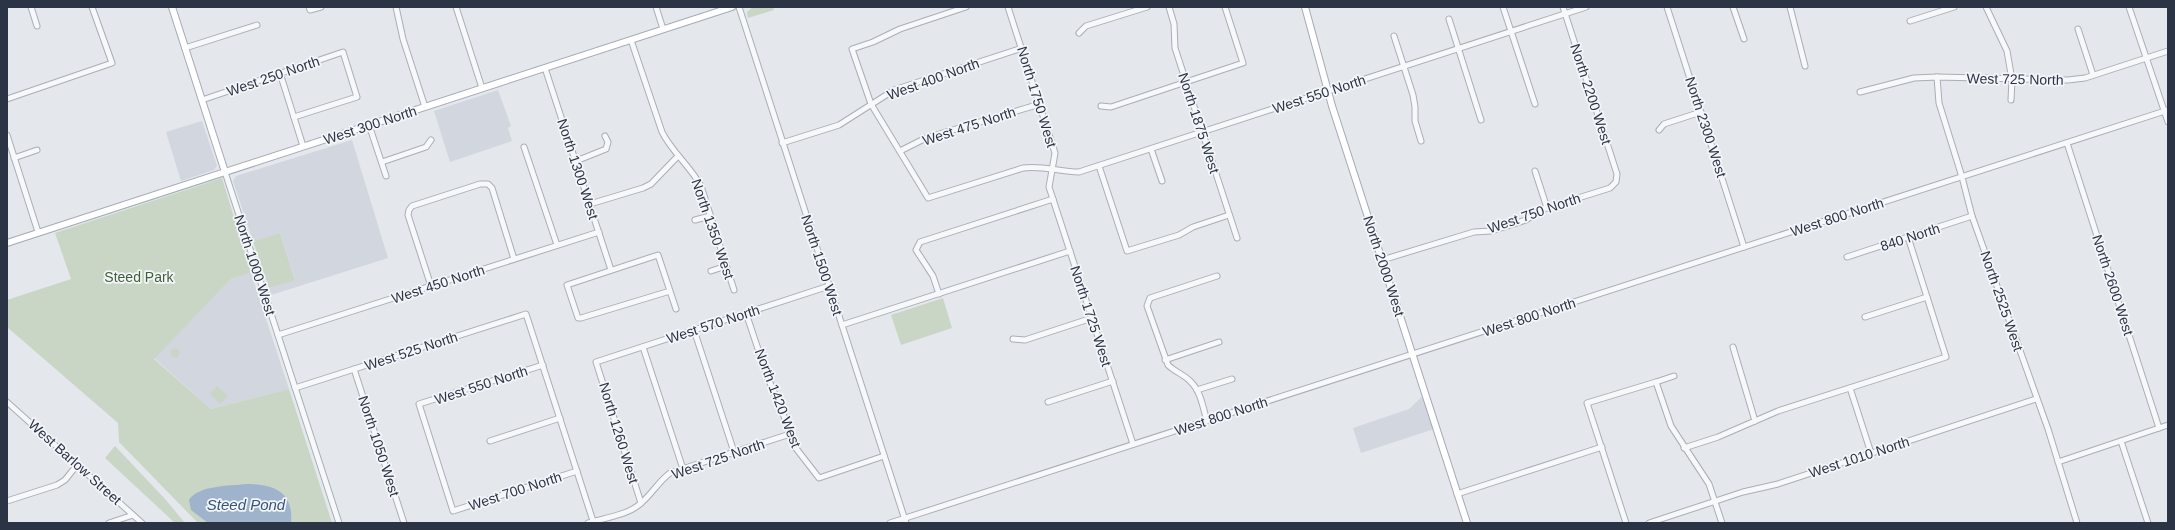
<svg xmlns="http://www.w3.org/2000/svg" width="2175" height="530" viewBox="0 0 2175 530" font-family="Arial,sans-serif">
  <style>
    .built { fill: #d2d6de }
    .green { fill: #c9d6c5 }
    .water { fill: #9fb4cc }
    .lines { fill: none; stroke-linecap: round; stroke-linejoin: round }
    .minor-casing { stroke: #a9aeb7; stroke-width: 7 }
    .major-casing { stroke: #a3abb8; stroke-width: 8 }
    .minor { stroke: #f7f8fa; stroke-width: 5 }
    .major { stroke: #fff; stroke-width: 6 }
    .labels { text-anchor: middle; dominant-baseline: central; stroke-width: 3.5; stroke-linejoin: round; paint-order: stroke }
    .street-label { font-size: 14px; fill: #2b3445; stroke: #f4f6f9 }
    .park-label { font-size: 14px; fill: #3f6138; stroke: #f4f6f9 }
    .water-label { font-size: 15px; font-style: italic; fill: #34527a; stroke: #f4f6f9 }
  </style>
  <rect width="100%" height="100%" fill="#e4e7ec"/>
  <!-- built -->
  <g class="built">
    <polygon points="498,90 511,126 508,128 512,141 450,162 434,111"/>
    <polygon points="202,121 217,166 214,170 181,181 166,132"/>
    <polygon points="352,140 388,258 271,295 269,288 295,279 280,233 253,241 233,181 236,176"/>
    <polygon points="251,273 289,389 211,409 154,358 231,279"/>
    <polygon points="1428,391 1440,427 1361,453 1353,428 1409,409"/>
  </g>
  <!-- green -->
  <g class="green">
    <polygon points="753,7 773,7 774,10 748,18 747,12"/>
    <polygon points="222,178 251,273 231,279 154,359 211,409 289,389 332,523 198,523 119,442 118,423 7,327 7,300 71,279 55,233"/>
    <polygon points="280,233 295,280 269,288 253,241"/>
    <polygon points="943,298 952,328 901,345 891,315"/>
    <circle cx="175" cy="353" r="4.5"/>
    <polygon points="217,386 228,396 220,404 210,394"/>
    <polygon points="115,446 165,499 185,523 175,523 105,458"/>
  </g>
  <!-- water -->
  <path class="water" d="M246,484C273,484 294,491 291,523H208L191,510L189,500C199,485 229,486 246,484Z"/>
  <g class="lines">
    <!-- minor casing -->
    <g class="minor-casing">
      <g id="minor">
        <polyline points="31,7 37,26"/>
        <polyline points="309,7 310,10 321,7"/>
        <polyline points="396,7 403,39 425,107"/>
        <polyline points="456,7 482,88"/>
        <polyline points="656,7 663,29"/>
        <polyline points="739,7 906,523"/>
        <path d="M966,7L900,29L873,42L852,49L871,104L928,198L1023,168C1042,165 1060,172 1079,172L1586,7"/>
        <polyline points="1008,7 1055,153 1049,187 1133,444"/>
        <polyline points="1169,7 1174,24 1175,48 1237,238"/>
        <polyline points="1503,7 1535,104"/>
        <polyline points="1667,7 1744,247"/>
        <polyline points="1733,7 1744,39"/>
        <polyline points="1790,7 1805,66"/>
        <polyline points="1986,7 2007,51 2012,80 2011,100"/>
        <polyline points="2129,7 2168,122"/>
        <polyline points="1449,19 1481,120"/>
        <polyline points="1910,21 1954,7"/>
        <polyline points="2078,29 2093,75"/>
        <polyline points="1079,33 1086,26 1147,7"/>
        <polyline points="1394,36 1413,95 1415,107 1415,121 1421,141"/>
        <path d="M631,40L662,132C672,152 690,166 701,186L734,290"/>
        <polyline points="185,48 257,25"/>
        <polyline points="545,68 611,270"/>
        <polyline points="280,73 303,146"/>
        <polyline points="1937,77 1939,103 1962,177 1972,216 2048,429 2077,523"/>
        <polyline points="1860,92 1914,78 1937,77 2068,80 2085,78 2168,51"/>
        <polyline points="7,99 112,63 92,7"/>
        <polyline points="202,100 343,52 357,97 294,117"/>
        <polyline points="1101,106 1111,107 1243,63 1225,7"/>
        <polyline points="369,125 386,176"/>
        <polyline points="1659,130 1664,124 1701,112"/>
        <polyline points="7,135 38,232"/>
        <polyline points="782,143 839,125 894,90 1022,48"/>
        <polyline points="2067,143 2159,428"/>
        <polyline points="524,147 557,245"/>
        <polyline points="1151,149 1162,181"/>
        <polyline points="900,151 926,138 1040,104"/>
        <polyline points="14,158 37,150"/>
        <polyline points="576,161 606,149 608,142 605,136"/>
        <polyline points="382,162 426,147 431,140"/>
        <polyline points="1099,166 1127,251 1179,235 1193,227 1229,215"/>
        <polyline points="1535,171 1547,208"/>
        <polyline points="225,172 339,523"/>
        <polyline points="590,204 643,188 651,184 678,156"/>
        <polyline points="695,220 710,216"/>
        <polyline points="1847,257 1972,216"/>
        <polyline points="1382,260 1474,232 1491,231 1526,220 1543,209 1610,188 1616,182 1617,174 1563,7"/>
        <polyline points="711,271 726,266"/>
        <polyline points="431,286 408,215 409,210 412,206 480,184 488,184 492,188 514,259"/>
        <path d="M670,291L581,318H578L567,285L658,255C664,273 670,291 676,309"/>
        <polyline points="939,294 933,276 916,250 920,242 1053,199"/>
        <polyline points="746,313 767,376 781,408 795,447 819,478 884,456"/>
        <polyline points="1865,317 1927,297"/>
        <polyline points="842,325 1070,251"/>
        <polyline points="694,330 734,452"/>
        <polyline points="278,335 599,232"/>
        <polyline points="1013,339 1025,340 1092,318"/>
        <polyline points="643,347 683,469"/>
        <polyline points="1733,347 1755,421"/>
        <polyline points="1165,360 1219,342"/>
        <polyline points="543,365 419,404 453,511 577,471"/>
        <polyline points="354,369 404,523"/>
        <polyline points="1674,376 1656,382 1671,426 1709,484 1722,523"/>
        <polyline points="295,388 526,314 593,521"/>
        <polyline points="1850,388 1871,453"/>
        <polyline points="1197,390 1232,379"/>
        <polyline points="7,402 142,523"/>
        <polyline points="1048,402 1113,381"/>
        <path d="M1207,421C1203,408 1201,392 1191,382C1185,375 1175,372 1168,365L1147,306L1150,298L1217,276"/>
        <polyline points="490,441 560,418"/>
        <polyline points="2121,441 2148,523"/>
        <polyline points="1684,448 1718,437 1778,411 1946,357 1908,237"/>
        <polyline points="2058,462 2168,425"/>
        <polyline points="1457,494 1602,447"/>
        <polyline points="7,501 57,485 65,480 77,465"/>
        <polyline points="641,503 596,362 829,286"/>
        <polyline points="109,523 133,515"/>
        <path d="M588,523C604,518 629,515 641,503C652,494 658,482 670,473L790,434"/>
        <polyline points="890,523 2168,110"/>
        <polyline points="1626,523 1587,403 1656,382"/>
        <polyline points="1649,523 1743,492 1778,484 2036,399"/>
      </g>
    </g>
    <!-- major casing -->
    <g class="major-casing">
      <g id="major">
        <polyline points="172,7 225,172"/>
        <polyline points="1305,7 1332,106 1467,523"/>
        <polyline points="7,243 732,7"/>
      </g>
    </g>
    <!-- minor -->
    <use href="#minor" class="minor"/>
    <!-- major -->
    <use href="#major" class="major"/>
  </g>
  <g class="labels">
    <!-- street labels -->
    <g class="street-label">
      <text transform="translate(273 76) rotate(-19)">West 250 North</text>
      <text transform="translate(933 79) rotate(-20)">West 400 North</text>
      <text transform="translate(2015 79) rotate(1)">West 725 North</text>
      <text transform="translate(1319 94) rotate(-18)">West 550 North</text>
      <text transform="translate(1591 94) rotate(72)">North 2200 West</text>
      <text transform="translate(1037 97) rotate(73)">North 1750 West</text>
      <text transform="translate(1199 123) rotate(72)">North 1875 West</text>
      <text transform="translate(370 125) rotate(-18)">West 300 North</text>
      <text transform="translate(969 126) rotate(-18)">West 475 North</text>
      <text transform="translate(1706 127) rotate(72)">North 2300 West</text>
      <text transform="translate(578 169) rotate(72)">North 1300 West</text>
      <text transform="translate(1534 213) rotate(-19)">West 750 North</text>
      <text transform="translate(1837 217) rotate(-18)">West 800 North</text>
      <text transform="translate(713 229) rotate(71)">North 1350 West</text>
      <text transform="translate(1910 237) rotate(-18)">840 North</text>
      <text transform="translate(255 265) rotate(72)">North 1000 West</text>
      <text transform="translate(822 265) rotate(72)">North 1500 West</text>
      <text transform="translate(1384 266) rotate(72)">North 2000 West</text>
      <text transform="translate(438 284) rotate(-18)">West 450 North</text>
      <text transform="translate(2113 285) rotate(72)">North 2600 West</text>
      <text transform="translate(2002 301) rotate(71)">North 2525 West</text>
      <text transform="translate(1091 316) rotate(72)">North 1725 West</text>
      <text transform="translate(1529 317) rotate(-18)">West 800 North</text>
      <text transform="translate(713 324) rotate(-18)">West 570 North</text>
      <text transform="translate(411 351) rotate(-18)">West 525 North</text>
      <text transform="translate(481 385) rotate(-18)">West 550 North</text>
      <text transform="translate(778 398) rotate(69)">North 1420 West</text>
      <text transform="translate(1221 416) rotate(-18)">West 800 North</text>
      <text transform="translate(619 433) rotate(73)">North 1260 West</text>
      <text transform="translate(379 446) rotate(72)">North 1050 West</text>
      <text transform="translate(1859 457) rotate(-18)">West 1010 North</text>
      <text transform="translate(718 459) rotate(-19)">West 725 North</text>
      <text transform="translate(75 462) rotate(42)">West Barlow Street</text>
      <text transform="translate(515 491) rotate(-18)">West 700 North</text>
    </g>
    <!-- park labels -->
    <g class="park-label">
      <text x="139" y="277">Steed Park</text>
    </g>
    <!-- water labels -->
    <g class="water-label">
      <text x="246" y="504">Steed Pond</text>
    </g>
  </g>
  <!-- border -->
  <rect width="2175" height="530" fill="none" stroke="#2b3445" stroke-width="16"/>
</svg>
